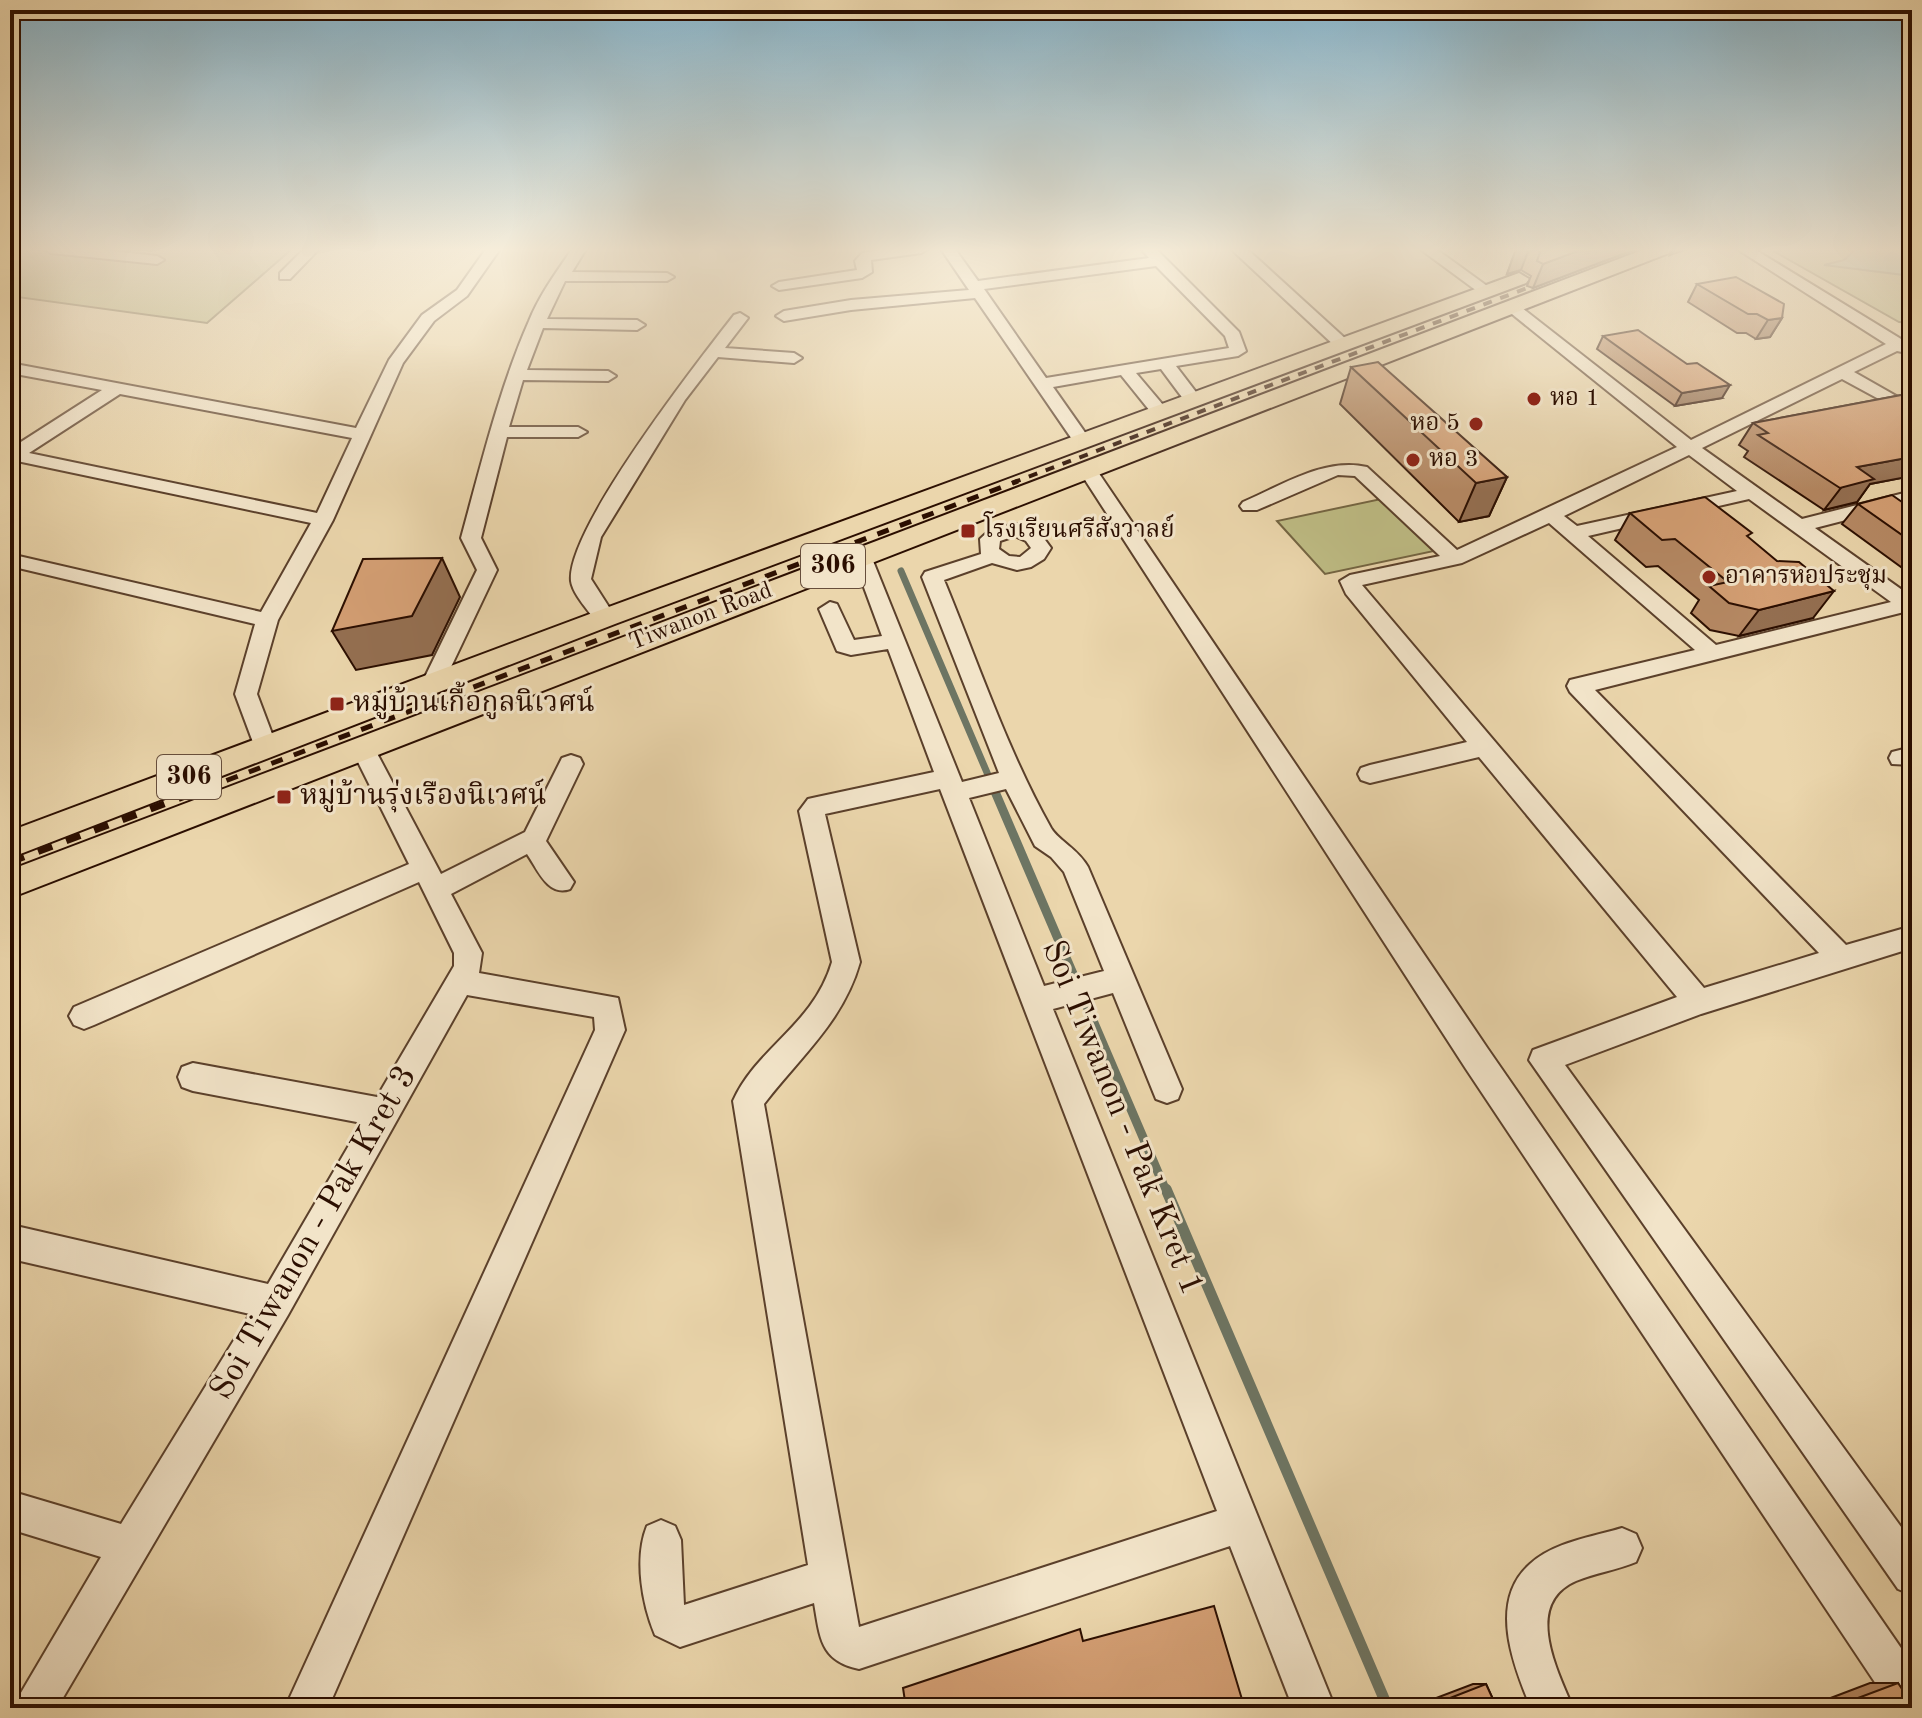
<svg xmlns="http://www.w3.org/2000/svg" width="1922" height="1718" viewBox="0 0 1922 1718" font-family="'Old Standard TT','Noto Serif Thai',serif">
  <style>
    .green { fill: #bebc84; stroke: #746542; stroke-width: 2 }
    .water { fill: #99baa5; stroke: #6d7563; stroke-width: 2 }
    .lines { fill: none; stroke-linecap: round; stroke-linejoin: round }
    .stream-far2 { stroke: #6d7563; stroke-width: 7 }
    .stream-far1 { stroke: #6d7563; stroke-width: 9 }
    .stream { stroke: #6d7563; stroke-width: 11 }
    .minor-casing { stroke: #5b402b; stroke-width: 4 }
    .major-casing { stroke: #2b0e00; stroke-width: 4 }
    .minor { fill: #f2e4c9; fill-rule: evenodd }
    .major { fill: #ebd6ac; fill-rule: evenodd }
    .rail-far2 { stroke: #2b0e00; stroke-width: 4; stroke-dasharray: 9 9; stroke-linecap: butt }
    .rail-far1 { stroke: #2b0e00; stroke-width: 5; stroke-dasharray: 12 12; stroke-linecap: butt }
    .rail { stroke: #2b0e00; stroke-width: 7; stroke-dasharray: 15 15; stroke-linecap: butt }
    .wall { fill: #b68964; stroke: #2b0e00; stroke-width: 2 }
    .shaded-wall { fill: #946f51; stroke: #2b0e00; stroke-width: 2 }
    .building { fill: #d49f74; stroke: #2b0e00; stroke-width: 2 }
    .poi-dot { fill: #8f2418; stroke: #f2e4c9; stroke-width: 3 }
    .labels { text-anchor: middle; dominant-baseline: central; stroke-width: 6; stroke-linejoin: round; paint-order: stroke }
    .far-poi-label { font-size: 24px; fill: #2b0e00; stroke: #f2e4c9; text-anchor: start }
    .far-street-label { font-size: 24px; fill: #2b0e00; stroke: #f2e4c9 }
    .shield { fill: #f2e4c9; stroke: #674e3c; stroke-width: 2 }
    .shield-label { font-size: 26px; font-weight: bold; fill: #2b0e00 }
    .poi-label { font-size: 28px; fill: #2b0e00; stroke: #f2e4c9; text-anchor: start }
    .near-street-label { font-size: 34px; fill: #2b0e00; stroke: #f2e4c9 }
  </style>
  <rect width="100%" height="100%" fill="#ebd6ac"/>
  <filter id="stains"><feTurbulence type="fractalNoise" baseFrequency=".0025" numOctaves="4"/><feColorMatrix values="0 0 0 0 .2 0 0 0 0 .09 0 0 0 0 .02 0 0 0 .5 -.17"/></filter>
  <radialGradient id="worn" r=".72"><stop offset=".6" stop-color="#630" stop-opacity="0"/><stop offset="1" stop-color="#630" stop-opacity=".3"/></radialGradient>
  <!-- green -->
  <g class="green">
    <polygon points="10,249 292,249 207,323 10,296"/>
    <polygon points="1778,249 1912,249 1912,323 1899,322 1775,252 1780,251"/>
    <polygon points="1381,499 1434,551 1325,574 1277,521"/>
  </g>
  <!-- water -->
  <polygon class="water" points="1856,249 1912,249 1912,276 1824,265 1844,260"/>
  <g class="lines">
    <!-- stream-far2 -->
    <polyline class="stream-far2" points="901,571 994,789"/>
    <!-- stream-far1 -->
    <polyline class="stream-far1" points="993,787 1166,1191"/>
    <!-- stream -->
    <polyline class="stream" points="1166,1189 1388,1708"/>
    <!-- minor casing -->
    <g class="minor-casing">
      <g id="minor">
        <polygon points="44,249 94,249 157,256 164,260 157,264 51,253"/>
        <polygon points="304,249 319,249 290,279 280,279 280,273"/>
        <path d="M486,249H500L467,296L434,321L403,363L333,520L278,620L257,694L277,747L273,753L265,756L257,753L235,694L255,624L10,566V554L261,612L311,523L17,461L10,462V449L102,390L10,373V363L356,428L389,360L422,315L457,290ZM120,394L352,438L317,513L29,453Z"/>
        <path d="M572,249H586L572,272L667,273L674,277L667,281H565L547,319L637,320L645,325L637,330L543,328L527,370L608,371L616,376L608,381L523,380L509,427H578L587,432L578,437H507L481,538L497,570L441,688H425L422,683L477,570L461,538C481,465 499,389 529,321C540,294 556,273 572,249Z"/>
        <polygon points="887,249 928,249 921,253 871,260 872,272 862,278 779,290 772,286 779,282 857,270 855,261 862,253"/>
        <path d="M941,249H955L978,281L1149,258L1141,249H1156L1239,332L1246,351L1238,356L1176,366L1202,400L1193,405L1187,404L1161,369L1136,373L1169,412L1160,417L1154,416L1121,375L1053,387L1091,441L1082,446L1076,445L975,298L851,310L784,321L776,316L784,311L851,300L969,290ZM1156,266L1225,336L1229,348L1046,378L984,289Z"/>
        <polygon points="1231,249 1247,249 1348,341 1348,347 1336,347"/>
        <polygon points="1420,249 1436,249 1494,291 1491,294 1481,294"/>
        <path d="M1737,249H1754L1901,339L1912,337V354L1897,351L1854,372L1912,405V417L1842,379L1702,448L1802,519L1912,491V503L1815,528L1912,597V610L1595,690L1846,945L1912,926V948L1701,1014L1565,1065L1912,1542V1595L1898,1589L1529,1060L1533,1050L1677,997L1479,757L1370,783L1361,780L1358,774L1361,768L1370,765L1467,742L1346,594L1340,581L1350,575L1440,556L1355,476L1338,475L1257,510H1243L1240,506L1243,502C1281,486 1324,457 1367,467L1457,550L1677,447L1507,310V304H1517L1691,440L1886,344ZM1689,455L1737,491L1577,526L1564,516ZM1749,499L1891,602L1716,645L1588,536ZM1549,523L1695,650L1570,680L1567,686L1570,692L1819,953L1704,988L1362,585L1462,563Z"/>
        <path d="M740,313L748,318L725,348L794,353L802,358L794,363L718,357L685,400L601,537L591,579L616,618L613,623H597C590,612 573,595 571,581C566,529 699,360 734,315Z"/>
        <polygon points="1087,463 1096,469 1488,1049 1912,1664 1912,1708 1892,1708 1466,1069 1078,469"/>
        <path d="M1018,524L1040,533L1051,548L1044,559L1031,567L1017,570L992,563L944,580C978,662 1007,750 1051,828C1059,841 1078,849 1088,867L1182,1089L1178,1099L1167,1103L1156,1099L1113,993L1053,1009L1335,1708H1293L1230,1546L859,1669C820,1661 820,1637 814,1603L680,1647L655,1635C642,1604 634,1558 647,1526L661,1520L675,1526L681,1540L684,1605L808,1565L733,1101C757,1047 813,1026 832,962L799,811L808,799L817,797L934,772L888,649L851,655L837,651L819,609L830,602L837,604L854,640L882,636L852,555L862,549L869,551L962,782L999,773L922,577L925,572L981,554L980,539L992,528ZM1015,536L1026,541L1031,548L1020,557L1009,556L999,549L1000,541ZM940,789L1217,1511L859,1627L764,1104C800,1057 843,1022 860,962L825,814ZM1006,789L1035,846L1051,857L1064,872L1104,971L1044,986L969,798Z"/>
        <path d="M363,739L371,742L441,874L525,832L562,758L571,755L580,758L583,764L546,841L574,882L570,889C548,897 538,870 527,854L451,894L482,953L479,973L618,998L625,1030L328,1708H285L595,1030L594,1017L467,995L288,1315L57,1708H12L101,1557L10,1529V1491L121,1524L250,1314L16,1260L10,1257V1229L16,1226L268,1284L362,1123L193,1091L182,1087L178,1077L182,1067L193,1063L377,1097L454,966V953L419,882L94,1025L84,1029L74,1025L69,1016L74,1007L409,864L351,748L355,742Z"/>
        <polygon points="1912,747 1912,765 1892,764 1889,758 1892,752"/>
        <path d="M1622,1528L1636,1534L1642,1548L1636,1562C1617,1570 1595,1573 1576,1581C1523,1604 1557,1670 1573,1708H1531C1513,1665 1488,1601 1530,1564C1554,1542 1592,1537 1622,1528Z"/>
      </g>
    </g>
    <!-- major casing -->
    <g class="major-casing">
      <g id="major">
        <polygon points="1645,249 1671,249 1669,253 10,898 10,870"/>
        <polygon points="1519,273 1529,279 1526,283 615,624 10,858 10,831 595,612"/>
      </g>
    </g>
    <!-- minor -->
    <use href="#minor" class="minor"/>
    <!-- major -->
    <use href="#major" class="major"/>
    <!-- rail-far2 -->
    <polyline class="rail-far2" points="1012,483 1551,279"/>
    <!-- rail-far1 -->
    <polyline class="rail-far1" points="204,789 1018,481"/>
    <!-- rail -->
    <polyline class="rail" points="10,862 209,787"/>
  </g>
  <!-- wall -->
  <g class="wall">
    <polygon points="1516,249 1636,249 1533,288 1527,286 1531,276 1521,270 1507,274"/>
    <polygon points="1697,284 1782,318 1770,337 1756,339 1746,333 1737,333 1688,302"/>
    <polygon points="1603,336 1722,398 1675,406 1597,349"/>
    <polygon points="1351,367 1507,477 1489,516 1459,522 1340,404"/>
    <polygon points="1912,393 1912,476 1870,484 1857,502 1824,510 1744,457 1748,451 1739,445 1753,423"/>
    <polygon points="1858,504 1912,509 1912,575 1842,524"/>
    <polygon points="1630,513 1749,538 1813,618 1739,636 1710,630 1691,613 1699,600 1658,566 1646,567 1615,540"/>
    <polygon points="1870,1683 1898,1683 1912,1708 1808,1708 1807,1707"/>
    <polygon points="1473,1684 1486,1684 1497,1708 1416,1708 1415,1706"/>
  </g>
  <!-- shaded-wall -->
  <g class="shaded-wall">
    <polygon points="1516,249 1529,249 1521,270 1507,274"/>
    <polygon points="1583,249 1636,249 1533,288 1543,264"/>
    <polygon points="1674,249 1687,249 1670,255"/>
    <polygon points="1782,318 1770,337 1756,339 1768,320"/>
    <polygon points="1730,385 1722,398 1675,406 1682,393"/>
    <polygon points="1912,457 1912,476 1870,484 1857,502 1824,510 1857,467"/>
    <polygon points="1507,477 1489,516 1459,522 1476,483"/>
    <polygon points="442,558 460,597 432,655 356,670 332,631"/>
    <polygon points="1834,591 1813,618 1739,636 1759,610"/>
  </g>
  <!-- building -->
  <g class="building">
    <polygon points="1535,249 1583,249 1543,264 1537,261 1540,252"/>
    <polygon points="1736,277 1784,304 1782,318 1768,320 1757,314 1748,314 1697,284"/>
    <polygon points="1638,330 1687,364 1697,363 1730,385 1682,393 1603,336"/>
    <polygon points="1378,362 1507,477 1476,483 1351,367"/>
    <polygon points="1912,393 1912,457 1857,467 1874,479 1840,488 1758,435 1768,433 1753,423"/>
    <polygon points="1892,495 1912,509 1912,542 1858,504"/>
    <polygon points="1705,497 1752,533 1747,536 1777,561 1799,562 1834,591 1759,610 1729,603 1709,586 1728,582 1675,539 1662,540 1630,513"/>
    <polygon points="442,558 412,616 332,631 363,559"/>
    <polygon points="1214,1606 1244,1706 1236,1708 906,1708 903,1688 1080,1629 1083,1641"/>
    <polygon points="1898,1683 1912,1704 1912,1708 1834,1707"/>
    <polygon points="1486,1684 1497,1708 1427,1708 1427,1707"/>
  </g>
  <!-- sky -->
  <linearGradient id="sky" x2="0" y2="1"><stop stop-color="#88b6cd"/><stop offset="0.51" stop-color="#f6edda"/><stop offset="1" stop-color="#f6edda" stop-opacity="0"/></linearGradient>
  <rect width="1922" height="490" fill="url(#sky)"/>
  <!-- markers -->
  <g class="poi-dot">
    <circle cx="1534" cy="399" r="8"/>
    <circle cx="1476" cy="424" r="8"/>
    <circle cx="1413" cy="460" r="8"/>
    <rect x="960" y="523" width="16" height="16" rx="4"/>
    <circle cx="1709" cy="577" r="8"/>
    <rect x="329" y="696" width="16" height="16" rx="4"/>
    <rect x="276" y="789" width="16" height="16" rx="4"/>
  </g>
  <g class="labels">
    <!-- far-poi labels -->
    <g class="far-poi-label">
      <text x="1550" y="399">หอ 1</text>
      <text x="1460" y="424" text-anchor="end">หอ 5</text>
      <text x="1429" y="460">หอ 3</text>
      <text x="984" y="531">โรงเรียนศรีสังวาลย์</text>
      <text x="1725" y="577">อาคารหอประชุม</text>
    </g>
    <!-- far-street labels -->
    <g class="far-street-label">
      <text transform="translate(701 617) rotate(-21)">Tiwanon Road</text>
    </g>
    <!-- shield labels -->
    <g class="shield">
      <rect x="801" y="544" width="64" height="44" rx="6"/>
      <rect x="157" y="755" width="64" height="44" rx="6"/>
    </g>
    <g class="shield-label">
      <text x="833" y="566">306</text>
      <text x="189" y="777">306</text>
    </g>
    <!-- poi labels -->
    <g class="poi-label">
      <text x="353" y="704">หมู่บ้านเกื้อกูลนิเวศน์</text>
      <text x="300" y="797">หมู่บ้านรุ่งเรืองนิเวศน์</text>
    </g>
    <!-- near-street labels -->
    <g class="near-street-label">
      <text transform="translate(1122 1118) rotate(68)">Soi Tiwanon - Pak Kret 1</text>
      <text transform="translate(314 1233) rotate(-60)">Soi Tiwanon - Pak Kret 3</text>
    </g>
  </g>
  <!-- margin -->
  <rect width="1922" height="1718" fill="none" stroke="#ebd6ac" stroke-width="40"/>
  <rect x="12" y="12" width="1898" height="1694" fill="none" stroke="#2b0e00" stroke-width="4"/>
  <rect x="20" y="20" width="1882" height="1678" fill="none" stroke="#2b0e00" stroke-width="2"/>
  <rect width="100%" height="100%" filter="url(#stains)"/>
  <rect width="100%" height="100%" fill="url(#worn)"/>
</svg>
